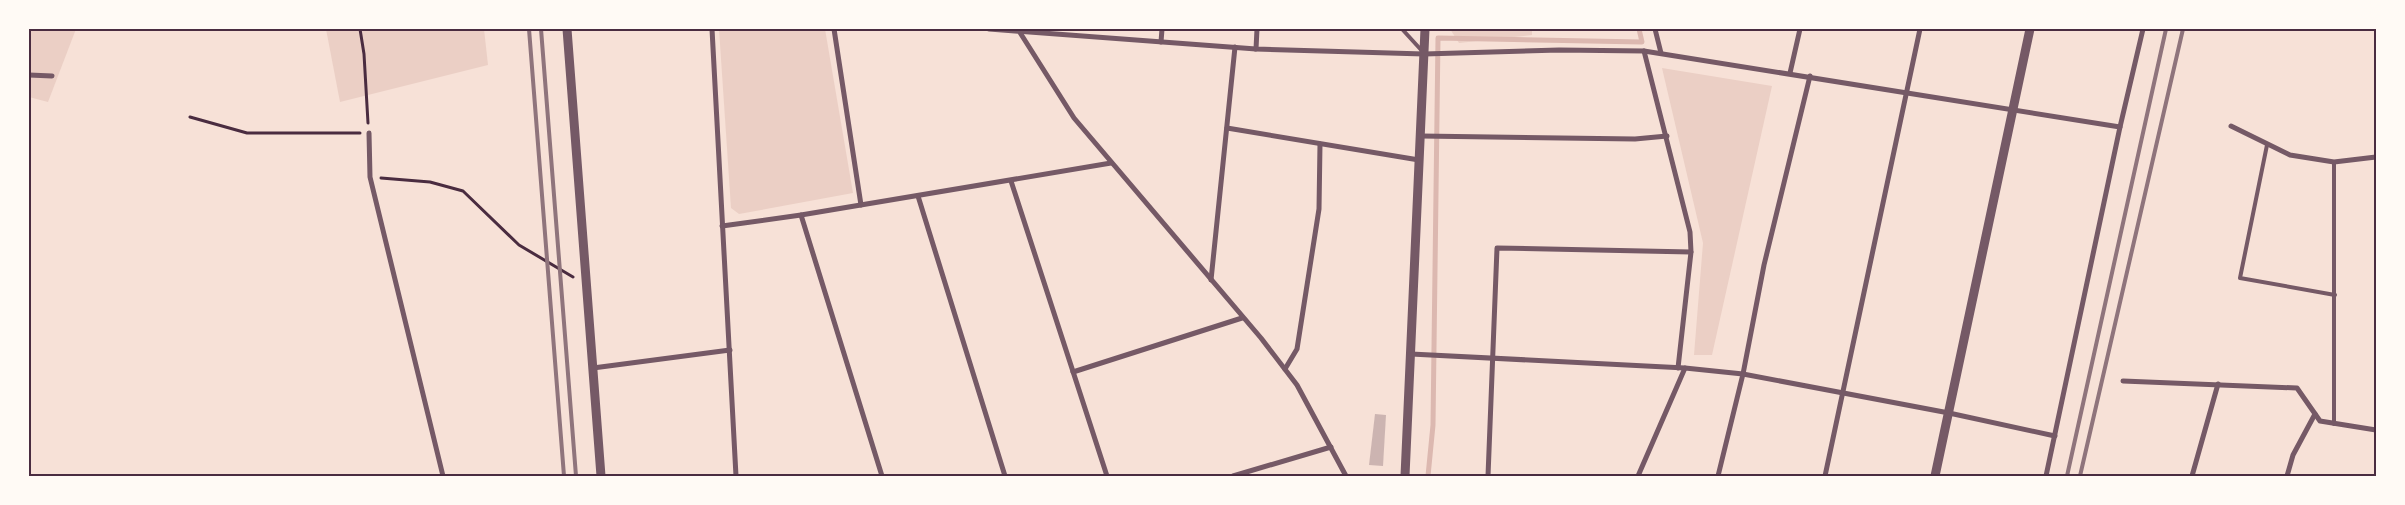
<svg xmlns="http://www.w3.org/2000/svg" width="2405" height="505" viewBox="0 0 2405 505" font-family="Helvetica,sans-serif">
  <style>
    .green { fill: #ebcfc5 }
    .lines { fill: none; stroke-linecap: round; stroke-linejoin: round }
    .stream { stroke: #dcb8b0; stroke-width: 5 }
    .building { fill: #ccb4b1 }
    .path { stroke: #4a2c40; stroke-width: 3 }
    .service { stroke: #755966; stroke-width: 4 }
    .minor { stroke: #755966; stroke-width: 5 }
    .tertiary { stroke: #755966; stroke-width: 9 }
    .rail { stroke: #8f747c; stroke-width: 4 }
    .neatline { fill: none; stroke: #4a2c40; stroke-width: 2 }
  </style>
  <rect width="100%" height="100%" fill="#f7e1d7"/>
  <!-- green -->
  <g class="green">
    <polygon points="29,29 76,29 48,102 29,97"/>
    <polygon points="326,29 484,29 488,65 340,102"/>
    <polygon points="719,29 825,29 853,193 739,214 731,208"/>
    <polygon points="1450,29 1532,29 1532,35 1459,43"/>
    <polygon points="1662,68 1772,86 1712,355 1694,355 1703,243"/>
  </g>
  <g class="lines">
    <!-- stream -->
    <polyline class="stream" points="1428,476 1433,425 1438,38 1642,42 1639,29"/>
  </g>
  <!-- building -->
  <polygon class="building" points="1375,414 1386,415 1383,466 1369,465"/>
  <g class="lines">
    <!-- path -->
    <g class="path">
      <polyline points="360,29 364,54 368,123"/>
      <polyline points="190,117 247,133 360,133"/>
      <polyline points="381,178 430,182 463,191 519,245 573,277"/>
    </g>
    <!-- service -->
    <g class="service">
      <polyline points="1402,29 1423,52"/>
      <polyline points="2267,145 2240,278 2335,295"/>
      <polyline points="2334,162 2334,424"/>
    </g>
    <!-- minor -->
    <g class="minor">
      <polyline points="712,29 736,476"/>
      <polyline points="834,29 861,205"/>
      <polyline points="989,29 1256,49 1424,54 1559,50 1644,51 2120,127"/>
      <polyline points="1655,29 1661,53"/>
      <polyline points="1019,31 1074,118 1261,338 1297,385 1346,476"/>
      <polyline points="1161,42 1162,29"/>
      <polyline points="1256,49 1257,29"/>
      <polyline points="1644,51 1690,232 1691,252 1678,368"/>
      <polyline points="1790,73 1800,29"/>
      <polyline points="29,75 52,76"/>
      <polyline points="2231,126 2290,155 2334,162 2376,157"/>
      <polyline points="1227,128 1419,160"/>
      <polyline points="369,133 370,177 443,476"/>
      <polyline points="1421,136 1635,139 1667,136"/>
      <polyline points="1011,181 1107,476"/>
      <polyline points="918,196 1005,476"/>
      <polyline points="801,215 882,476"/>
      <polyline points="722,226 801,215 1111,163"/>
      <polyline points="1211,280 1235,47"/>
      <polyline points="1411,354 1685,368 1743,374 1949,413 2055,436"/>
      <polyline points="593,368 730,350"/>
      <polyline points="1285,369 1297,349 1319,209 1320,144"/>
      <polyline points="1073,372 1242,318"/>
      <polyline points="2123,381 2297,388 2320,421 2376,430"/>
      <polyline points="1233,476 1331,447"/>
      <polyline points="1488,476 1497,248 1691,252"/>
      <polyline points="1638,476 1685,368"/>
      <polyline points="1718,476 1743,374 1764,265 1810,76"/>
      <polyline points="1825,476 1920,29"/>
      <polyline points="2046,476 2120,127 2143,29"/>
      <polyline points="2192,476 2218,384"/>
      <polyline points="2287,476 2293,455 2315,414"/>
    </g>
    <!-- tertiary -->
    <g class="tertiary">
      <polyline points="567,29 601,476"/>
      <polyline points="1405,476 1425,29"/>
      <polyline points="1935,476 2030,29"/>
    </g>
    <!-- rail -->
    <g class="rail">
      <polyline points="529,29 564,476"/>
      <polyline points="541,29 576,476"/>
      <polyline points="2067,476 2166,29"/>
      <polyline points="2080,476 2183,29"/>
    </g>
  </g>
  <!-- border -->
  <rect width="2405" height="505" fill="none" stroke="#fffaf5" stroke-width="60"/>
  <rect x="30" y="30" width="2345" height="445" class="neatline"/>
</svg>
